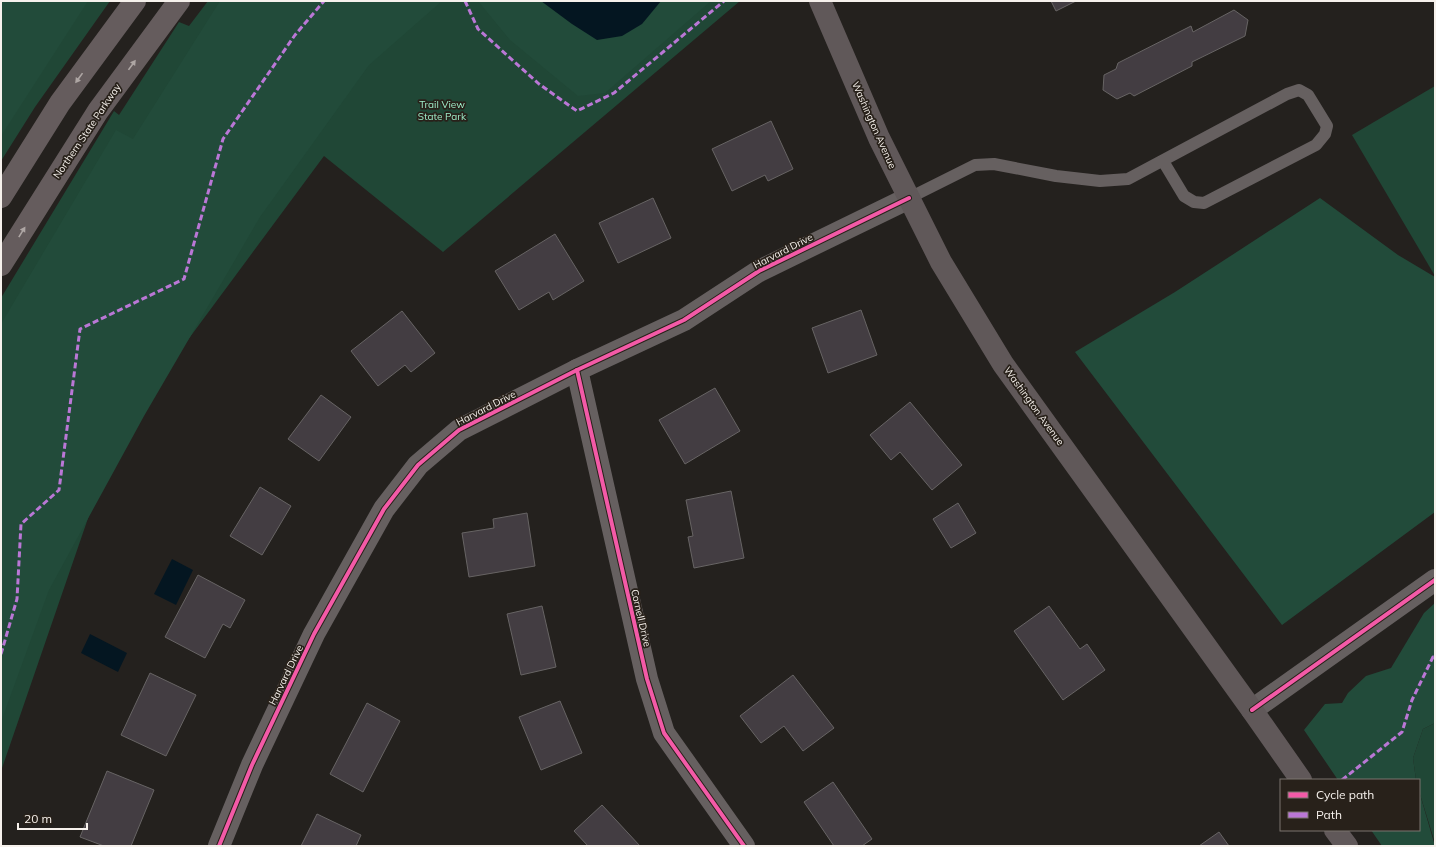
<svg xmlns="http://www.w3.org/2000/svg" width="1436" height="847" viewBox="0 0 1436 847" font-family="Mulish,sans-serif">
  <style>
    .green { fill: #204736 }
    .forest { fill: #224b3a }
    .water { fill: #041621 }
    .building { fill: #433d42; stroke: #676464 }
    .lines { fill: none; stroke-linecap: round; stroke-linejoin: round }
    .lane { stroke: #666060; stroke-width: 12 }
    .street { stroke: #666060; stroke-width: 22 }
    .secondary { stroke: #605859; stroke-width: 22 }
    .highway { stroke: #655c5d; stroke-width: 22 }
    .quiet { stroke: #ba77d6; stroke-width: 3; stroke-dasharray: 6 3; stroke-linecap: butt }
    .cycleway-casing { stroke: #28211a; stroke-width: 6 }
    .cycleway { stroke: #f35aa7; stroke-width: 4 }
    .oneway { fill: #aea6a4 }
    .labels { text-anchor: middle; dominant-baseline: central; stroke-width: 3.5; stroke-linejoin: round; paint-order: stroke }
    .park-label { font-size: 10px; fill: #9eedc9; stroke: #28211a }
    .street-label { font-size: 10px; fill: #f6f1ec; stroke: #28211a }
  </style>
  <rect width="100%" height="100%" fill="#24211e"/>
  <!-- green -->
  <g class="green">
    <polygon points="1,1 110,1 35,107 1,161"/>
    <polygon points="208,1 740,1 443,252 324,156 116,437 1,771 1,298 114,111 119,115 179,22 189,26"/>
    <polygon points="1435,86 1435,276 1352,135"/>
    <polygon points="1435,723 1435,843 1419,791 1419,780 1416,780 1413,758 1423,729"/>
  </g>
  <!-- forest -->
  <g class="forest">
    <polygon points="1,1 88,1 1,136"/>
    <polygon points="220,1 442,1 369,65 260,217 144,416 49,590 1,722 1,324 116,130 133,139"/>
    <polygon points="478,1 541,1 572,24 642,24 661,1 711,1 605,93 578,96 510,40"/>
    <polygon points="1320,198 1398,255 1435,277 1435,512 1282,625 1075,352 1175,292"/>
    <polygon points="1435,603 1435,723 1423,729 1413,758 1416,780 1338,780 1304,730 1325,704 1342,703 1348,693 1366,676 1391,668 1424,613"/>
    <polygon points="1419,791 1435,846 1382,846 1371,830 1419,830"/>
  </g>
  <!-- water -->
  <g class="water">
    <polygon points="541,1 661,1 642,24 622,36 597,40 572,24"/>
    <polygon points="172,559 193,570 176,605 154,594"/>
    <polygon points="90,634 127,653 118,672 81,653"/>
  </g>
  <!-- building -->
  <g class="building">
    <polygon points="1051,1 1076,1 1056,11"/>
    <polygon points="1234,10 1248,20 1245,36 1192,62 1192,66 1134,96 1130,93 1117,99 1103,90 1104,75 1116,69 1118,63 1191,26 1193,32"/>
    <polygon points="771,121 793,169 768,181 765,175 732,191 712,149"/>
    <polygon points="653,198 671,238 618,263 599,223"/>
    <polygon points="555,234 584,281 553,300 549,292 519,310 495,271"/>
    <polygon points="861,310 877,355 828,373 812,328"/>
    <polygon points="402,311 435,353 411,372 405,365 378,386 351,351"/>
    <polygon points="715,388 740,431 685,464 659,420"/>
    <polygon points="321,395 351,417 319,461 288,439"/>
    <polygon points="910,402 962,465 932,490 900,452 891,460 870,435"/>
    <polygon points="260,487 291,506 262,555 230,536"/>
    <polygon points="731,491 744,558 694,568 688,537 693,536 686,500"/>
    <polygon points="958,503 976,533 951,548 933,519"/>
    <polygon points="527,513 535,566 469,577 462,533 494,528 493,519"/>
    <polygon points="198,575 245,600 230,628 223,624 205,658 165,637"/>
    <polygon points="542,606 556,667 521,675 507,614"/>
    <polygon points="1049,606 1080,649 1087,644 1105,670 1063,700 1014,631"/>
    <polygon points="150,673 196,695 166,756 121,735"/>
    <polygon points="793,675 834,728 803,751 784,726 761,743 740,716"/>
    <polygon points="560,701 582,753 541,770 519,717"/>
    <polygon points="367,703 400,721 363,792 330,774"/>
    <polygon points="107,771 154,790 131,846 104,846 80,837"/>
    <polygon points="833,782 872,839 862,846 834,846 804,802"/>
    <polygon points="602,805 640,846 588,846 574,831"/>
    <polygon points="317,814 361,835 356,846 301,846"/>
    <polygon points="1219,832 1229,846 1199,846"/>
  </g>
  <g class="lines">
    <!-- lane -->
    <polyline class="lane" points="909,198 975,165 994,164 1056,176 1100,181 1128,179 1287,94 1299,90 1308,95 1327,126 1325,134 1316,145 1204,203 1194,202 1184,196 1163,161"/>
    <!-- street -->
    <g class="street">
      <polyline points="577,370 647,679 664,733 744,846"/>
      <polyline points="1252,710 1435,580"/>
      <polyline points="219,846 252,765 314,634 384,509 418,465 459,430 577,370 684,320 759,271 909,198"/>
    </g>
    <!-- secondary -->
    <g class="secondary">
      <polyline points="820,1 879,138 941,262 1003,364 1252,710 1301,780"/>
      <polyline points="1335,830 1347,846"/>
    </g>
    <!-- highway -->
    <g class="highway">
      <polyline points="1,197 60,103 135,1"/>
      <polyline points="1,265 98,111 179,1"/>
    </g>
    <!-- quiet -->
    <g class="quiet">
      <polyline points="465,1 478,29 539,84 577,111 614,93 724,1"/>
      <polyline points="1,654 17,599 21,524 59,490 80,329 184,279 223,139 295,35 324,1"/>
      <polyline points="1342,780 1402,732 1412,700 1433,657 1435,657"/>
    </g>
    <!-- cycleway casing -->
    <g class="cycleway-casing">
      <g id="cycleway">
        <polyline points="577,370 647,679 664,733 744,846"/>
        <polyline points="1252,710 1435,580"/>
        <polyline points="219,846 252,765 314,634 384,509 418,465 459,430 577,370 684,320 759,271 909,198"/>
      </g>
    </g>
    <!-- cycleway -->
    <use href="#cycleway" class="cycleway"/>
  </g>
  <!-- one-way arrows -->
  <defs><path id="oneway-solid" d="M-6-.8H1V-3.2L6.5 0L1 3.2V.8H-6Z"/></defs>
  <g class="oneway">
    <use href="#oneway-solid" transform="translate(132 65) rotate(-54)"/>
    <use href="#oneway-solid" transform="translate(79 78) rotate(126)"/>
    <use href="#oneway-solid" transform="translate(22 232) rotate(-58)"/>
  </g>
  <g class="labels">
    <!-- park labels -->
    <g class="park-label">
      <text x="442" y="104">Trail View<tspan x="442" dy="12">State Park</tspan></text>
    </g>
    <!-- street labels -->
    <g class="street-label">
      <text transform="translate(874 125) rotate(66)">Washington Avenue</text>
      <text transform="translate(87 131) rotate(-56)">Northern State Parkway</text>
      <text transform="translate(783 251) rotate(-27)">Harvard Drive</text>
      <text transform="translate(1034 406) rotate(54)">Washington Avenue</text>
      <text transform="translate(486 408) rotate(-27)">Harvard Drive</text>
      <text transform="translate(641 618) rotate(77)">Cornell Drive</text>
      <text transform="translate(286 675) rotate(-64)">Harvard Drive</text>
    </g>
  </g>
  <!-- border -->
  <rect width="1436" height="847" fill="none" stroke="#f6f1ec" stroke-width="4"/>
  <!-- legend -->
  <rect x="1280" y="779" width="140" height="52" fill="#28211a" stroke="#7a746e"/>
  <rect x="1288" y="792" width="20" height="6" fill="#f35aa7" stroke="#7a746e"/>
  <text x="1316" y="799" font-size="12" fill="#f6f1ec">Cycle path</text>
  <rect x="1288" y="812" width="20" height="6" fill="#ba77d6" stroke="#7a746e"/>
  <text x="1316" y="819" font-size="12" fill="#f6f1ec">Path</text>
  <!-- scale -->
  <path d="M18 823v6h69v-6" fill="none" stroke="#f6f1ec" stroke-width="2"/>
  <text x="24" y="823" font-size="12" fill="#f6f1ec" stroke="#28211a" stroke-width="3" paint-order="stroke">20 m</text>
</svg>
